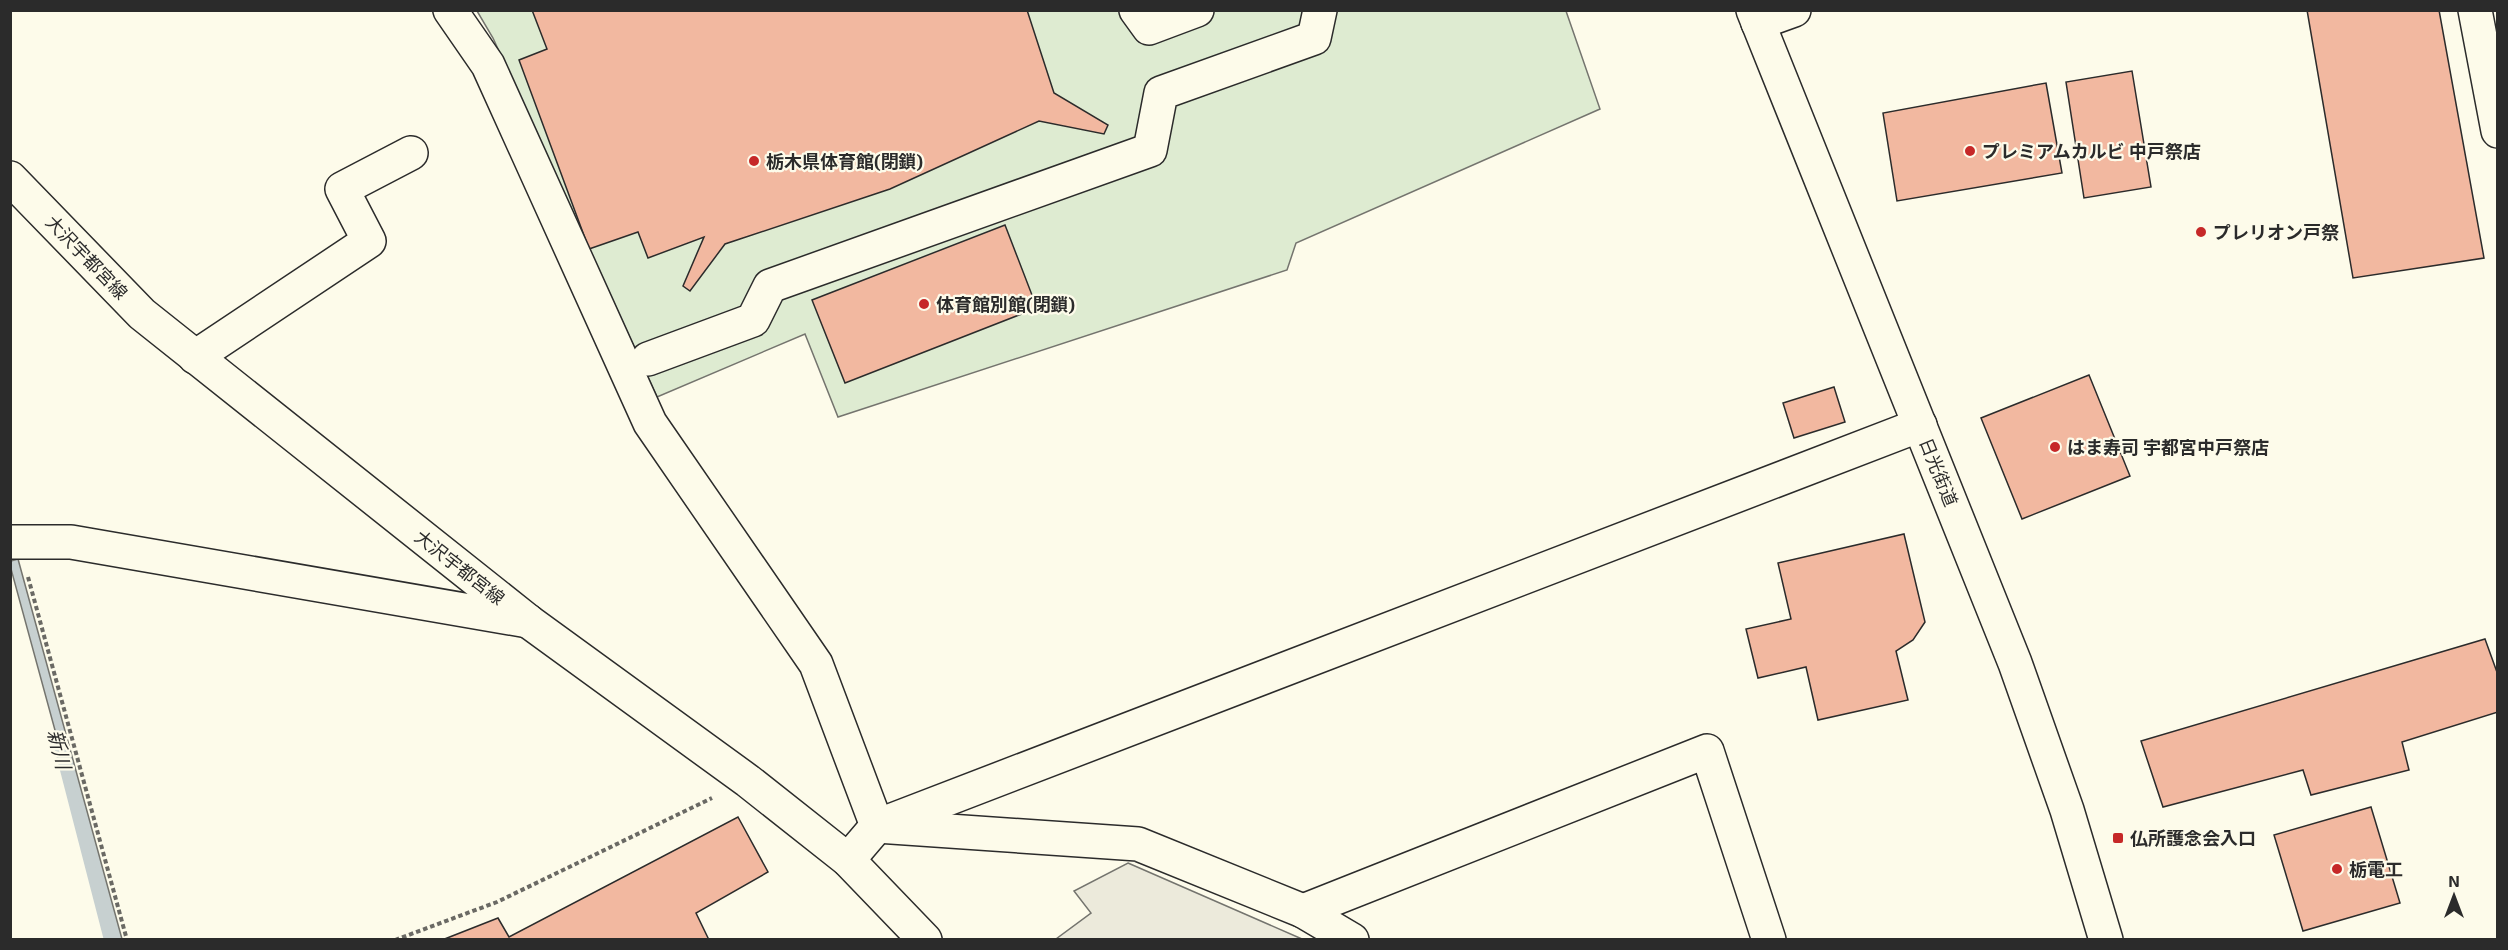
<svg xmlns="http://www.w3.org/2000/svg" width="2508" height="950" viewBox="0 0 2508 950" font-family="'Exo 2','Noto Sans JP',sans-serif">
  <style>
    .green { fill: #deebd1; stroke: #74746e; stroke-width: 1.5 }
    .parking { fill: #eceadb; stroke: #74746e; stroke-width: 1.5 }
    .water { fill: #c7d0d0; stroke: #74746e; stroke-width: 1.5 }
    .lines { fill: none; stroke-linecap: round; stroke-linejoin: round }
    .stream { stroke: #c7d0d0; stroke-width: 10 }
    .building { fill: #f2b8a0; stroke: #2b2b2b; stroke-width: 1.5 }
    .minor-casing { stroke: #2b2b2b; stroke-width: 36 }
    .major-casing { stroke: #2b2b2b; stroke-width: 36 }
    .highway-casing { stroke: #2b2b2b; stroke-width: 36 }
    .path { stroke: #6a6964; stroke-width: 4; stroke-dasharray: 4.5 3; stroke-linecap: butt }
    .minor { stroke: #fdfbea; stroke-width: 33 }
    .major { stroke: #fdfbea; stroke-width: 33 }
    .highway { stroke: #fdfbea; stroke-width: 33 }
    .poi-dot { fill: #c62828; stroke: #fdfbea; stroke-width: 2 }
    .labels { text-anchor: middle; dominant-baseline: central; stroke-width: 4.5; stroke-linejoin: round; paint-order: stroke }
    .poi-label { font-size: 18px; font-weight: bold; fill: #2b2b2b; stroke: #fdfbea; text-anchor: start }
    .street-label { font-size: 18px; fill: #2b2b2b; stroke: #fdfbea }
    .water-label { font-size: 20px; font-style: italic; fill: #2b2b2b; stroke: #fdfbea }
  </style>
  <rect width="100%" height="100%" fill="#fdfbea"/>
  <!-- green -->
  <polygon class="green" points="477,11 1566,11 1600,109 1296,243 1287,270 838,417 805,334 657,397 493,38"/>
  <!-- parking -->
  <polygon class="parking" points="1128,863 1302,939 1056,939 1091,913 1074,891"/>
  <!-- water -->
  <polygon class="water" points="18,559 122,939 112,939 11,569 11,561"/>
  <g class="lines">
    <!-- stream -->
    <polyline class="stream" points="56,735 109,940"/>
  </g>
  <!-- building -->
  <g class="building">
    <polygon points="532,10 1027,10 1054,93 1108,125 1104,134 1039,121 890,189 725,244 690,291 683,286 704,237 648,258 638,232 589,249 519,60 547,49"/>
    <polygon points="2307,10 2439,10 2484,258 2353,278"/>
    <polygon points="2132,71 2151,187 2084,198 2066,82"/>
    <polygon points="2046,83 2062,173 1897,201 1883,113"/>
    <polygon points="1005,225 1037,308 845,383 812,300"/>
    <polygon points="2089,375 2130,476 2022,519 1981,418"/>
    <polygon points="1834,387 1845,422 1794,438 1783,403"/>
    <polygon points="1904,534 1925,622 1913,640 1896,651 1908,700 1818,720 1806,667 1758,678 1746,629 1791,619 1778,563"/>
    <polygon points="2485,639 2498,675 2498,712 2402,742 2409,770 2311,795 2303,770 2163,807 2141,741"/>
    <polygon points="2371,807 2400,903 2303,931 2274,835"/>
    <polygon points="738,817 768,872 696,913 709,940 442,940 498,918 509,937"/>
  </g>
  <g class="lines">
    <!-- minor casing -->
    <g class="minor-casing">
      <g id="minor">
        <polyline points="450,10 488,65 650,423 816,664 877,826 1138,844 1303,911 1352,940"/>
        <polyline points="1136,10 1149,28 1197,10"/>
        <polyline points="2475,10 2498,131"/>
        <polyline points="1758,23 1794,10"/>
        <polyline points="195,357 369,241 342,189 411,153"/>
        <polyline points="648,359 753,320 770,286 1150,150 1161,93 1314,38 1320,10"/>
        <polyline points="10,542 71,542 528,621"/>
        <polyline points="848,860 877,826 1920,425"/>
        <polyline points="1303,911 1707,751 1769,940"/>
      </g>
    </g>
    <!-- major casing -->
    <g class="major-casing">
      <polyline id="major" points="10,178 142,314 528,621 748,781 848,860 925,940"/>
    </g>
    <!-- highway casing -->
    <g class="highway-casing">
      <polyline id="highway" points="1753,10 2015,663 2067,810 2106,940"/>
    </g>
    <!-- path -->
    <g class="path">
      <polyline points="28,577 127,940"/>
      <polyline points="395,940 497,902 712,798"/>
    </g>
    <!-- minor -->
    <use href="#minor" class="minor"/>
    <!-- major -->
    <use href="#major" class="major"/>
    <!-- highway -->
    <use href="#highway" class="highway"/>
  </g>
  <!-- markers -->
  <g class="poi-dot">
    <circle cx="1970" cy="151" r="6"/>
    <circle cx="754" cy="161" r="6"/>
    <circle cx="2201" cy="232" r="6"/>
    <circle cx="924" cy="304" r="6"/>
    <circle cx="2055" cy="447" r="6"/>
    <rect x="2112" y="832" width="12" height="12" rx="3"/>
    <circle cx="2337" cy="869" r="6"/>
  </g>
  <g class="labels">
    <!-- poi labels -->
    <g class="poi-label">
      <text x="1982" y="151">プレミアムカルビ 中戸祭店</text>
      <text x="766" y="161">栃木県体育館(閉鎖)</text>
      <text x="2213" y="232">プレリオン戸祭</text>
      <text x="936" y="304">体育館別館(閉鎖)</text>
      <text x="2067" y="447">はま寿司 宇都宮中戸祭店</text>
      <text x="2130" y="838">仏所護念会入口</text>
      <text x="2349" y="869">栃電工</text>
    </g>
    <!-- street labels -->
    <g class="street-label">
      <text transform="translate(87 257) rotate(46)">大沢宇都宮線</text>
      <text transform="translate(1939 472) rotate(68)">日光街道</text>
      <text transform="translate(460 567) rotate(38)">大沢宇都宮線</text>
    </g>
    <!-- water labels -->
    <g class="water-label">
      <text transform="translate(60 749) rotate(76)">新川</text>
    </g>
  </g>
  <!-- border -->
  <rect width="2508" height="950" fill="none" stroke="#2b2b2b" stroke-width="24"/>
  <!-- north arrow -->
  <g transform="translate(2454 896)" stroke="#fdfbea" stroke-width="4.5" paint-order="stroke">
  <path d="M0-4.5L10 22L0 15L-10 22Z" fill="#2b2b2b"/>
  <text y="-9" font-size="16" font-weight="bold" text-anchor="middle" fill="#2b2b2b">N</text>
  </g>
</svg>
